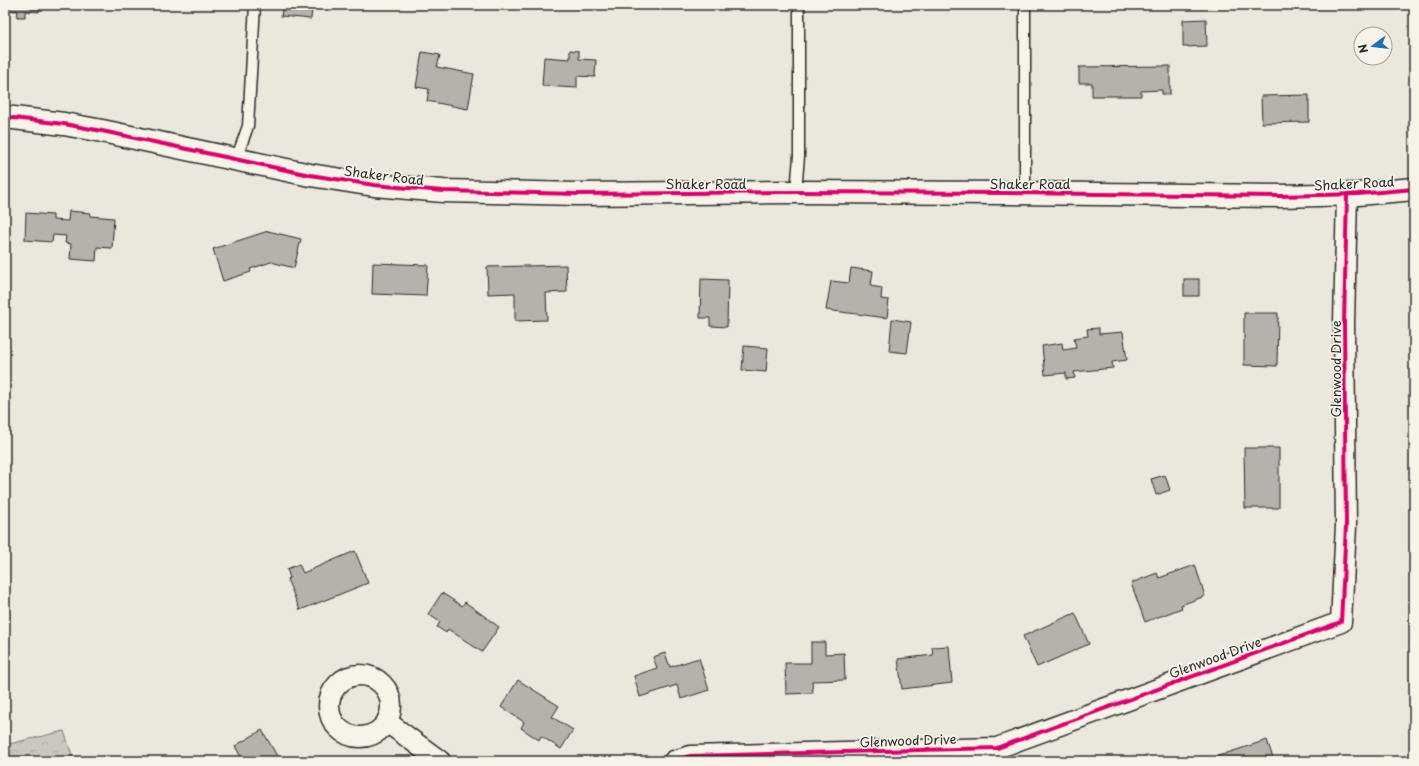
<svg xmlns="http://www.w3.org/2000/svg" width="1419" height="766" viewBox="0 0 1419 766" font-family="'Playpen Sans',sans-serif">
  <style>
    .forest { fill: url(#forest-crowns); stroke: #7b7a75 }
    .building { fill: #b5b2ab; stroke: #2b2b2b }
    .lines { fill: none; stroke-linecap: round; stroke-linejoin: round }
    .lane-casing { stroke: #2b2b2b; stroke-width: 13 }
    .street-casing { stroke: #2b2b2b; stroke-width: 23 }
    .secondary-casing { stroke: #2b2b2b; stroke-width: 25 }
    .lane { stroke: #f7f3e8; stroke-width: 10 }
    .street { stroke: #f7f3e8; stroke-width: 20 }
    .secondary { stroke: #f7f3e8; stroke-width: 22 }
    .cycleway-casing { stroke: #f7f3e8; stroke-width: 6 }
    .cycleway { stroke: #d6006c; stroke-width: 4 }
    .labels { text-anchor: middle; dominant-baseline: central; stroke-width: 3.5; stroke-linejoin: round; paint-order: stroke }
    .street-label { font-size: 13px; fill: #2b2b2b; stroke: #f7f3e8 }
  </style>
  <defs>
    <pattern id="forest-crowns" width="20" height="18" patternUnits="userSpaceOnUse"><rect width="20" height="18" fill="#cbc8bf"/><path d="M2 6a3 3 0 1 1 6 0M12 15a3 3 0 1 1 6 0" fill="none" stroke="#aeaca4"/></pattern>
  </defs>
  <rect width="100%" height="100%" fill="#ebe7dd"/>
  <filter id="ink" filterUnits="userSpaceOnUse"><feTurbulence type="fractalNoise" baseFrequency=".025" numOctaves="2"/><feDisplacementMap in="SourceGraphic" scale="8" xChannelSelector="R" yChannelSelector="G"/><feConvolveMatrix kernelMatrix="1 2 1 2 8 2 1 2 1" color-interpolation-filters="sRGB"/></filter>
  <g filter="url(#ink)">
    <!-- forest -->
    <polygon class="forest" points="64,731 74,761 5,761 5,745"/>
    <!-- building -->
    <g class="building">
      <polygon points="7,5 39,5 39,12 25,11 25,17 17,17 18,11 6,10"/>
      <polygon points="283,5 305,5 305,9 312,9 311,19 281,16"/>
      <polygon points="1206,19 1207,46 1183,47 1183,20"/>
      <polygon points="570,50 579,51 579,59 596,60 595,77 577,76 577,88 542,86 544,57 570,59"/>
      <polygon points="422,52 440,55 437,67 474,74 468,109 427,101 429,89 416,87"/>
      <polygon points="1170,66 1170,94 1162,94 1162,90 1141,91 1141,96 1092,96 1092,83 1079,83 1079,67"/>
      <polygon points="1309,95 1309,122 1262,123 1261,96"/>
      <polygon points="69,211 91,213 90,216 114,218 112,248 97,247 96,261 70,259 71,244 65,243 66,236 53,235 52,242 25,240 26,213 53,215 53,220 68,221"/>
      <polygon points="268,231 301,239 294,268 271,262 250,269 251,272 223,281 213,249"/>
      <polygon points="373,263 428,265 426,296 372,294"/>
      <polygon points="566,265 567,292 546,293 547,320 515,321 515,293 488,294 487,267"/>
      <polygon points="851,268 873,271 871,286 882,288 881,299 889,300 887,318 826,310 831,281 849,283"/>
      <polygon points="701,279 728,280 727,327 710,326 710,318 700,318"/>
      <rect x="1184" y="279" width="15" height="17"/>
      <polygon points="1244,313 1278,313 1277,366 1244,365"/>
      <polygon points="892,319 911,322 907,353 889,351"/>
      <polygon points="1099,328 1099,334 1123,332 1127,360 1112,362 1113,368 1074,372 1075,378 1066,379 1066,373 1045,375 1042,346 1062,343 1063,350 1076,348 1074,338 1088,336 1087,329"/>
      <polygon points="744,346 768,348 766,372 742,370"/>
      <polygon points="1244,448 1279,448 1279,508 1245,508"/>
      <polygon points="1165,475 1170,490 1156,495 1151,479"/>
      <polygon points="355,551 368,583 300,610 287,579 290,578 287,569 299,564 303,573"/>
      <polygon points="1195,565 1205,596 1181,605 1182,608 1145,622 1131,583 1157,573 1159,578"/>
      <polygon points="1412,581 1414,581 1414,645 1410,645"/>
      <polygon points="442,593 462,606 465,602 499,627 482,652 448,629 446,633 437,627 440,622 428,614"/>
      <polygon points="1075,613 1089,644 1037,667 1023,636"/>
      <polygon points="811,642 825,642 825,654 844,653 845,680 812,681 813,693 786,694 785,663 811,663"/>
      <polygon points="949,646 952,683 902,689 898,659 933,655 932,647"/>
      <polygon points="665,653 670,667 699,658 709,690 681,699 677,685 640,697 634,676 657,668 653,657"/>
      <polygon points="518,680 559,706 552,717 573,730 561,749 541,736 539,740 521,728 524,722 501,707"/>
      <polygon points="262,730 280,761 243,761 235,746"/>
      <polygon points="1267,740 1274,761 1206,761 1206,760"/>
    </g>
    <g class="lines">
      <!-- lane casing -->
      <g class="lane-casing">
        <g id="lane">
          <polyline points="236,160 248,126 255,5"/>
          <polyline points="796,192 799,156 799,5"/>
          <polyline points="1025,193 1025,5"/>
        </g>
      </g>
      <!-- street casing -->
      <g class="street-casing">
        <g id="street">
          <circle cx="360" cy="706" r="31"/>
          <polyline points="387,722 440,761"/>
          <polyline points="674,761 690,756 997,748 1341,622 1346,526 1344,323 1347,194"/>
        </g>
      </g>
      <!-- secondary casing -->
      <g class="secondary-casing">
        <polyline id="secondary" points="5,117 64,124 102,131 310,175 374,185 443,191 578,194 796,192 1008,193 1280,196 1358,194 1414,189"/>
      </g>
      <!-- lane -->
      <use href="#lane" class="lane"/>
      <!-- street -->
      <use href="#street" class="street"/>
      <!-- secondary -->
      <use href="#secondary" class="secondary"/>
      <!-- cycleway casing -->
      <g class="cycleway-casing">
        <g id="cycleway">
          <polyline points="5,117 64,124 102,131 310,175 374,185 443,191 578,194 796,192 1008,193 1280,196 1358,194 1414,189"/>
          <polyline points="674,761 690,756 997,748 1341,622 1346,526 1344,323 1347,194"/>
        </g>
      </g>
      <!-- cycleway -->
      <use href="#cycleway" class="cycleway"/>
    </g>
  </g>
  <g class="labels">
    <!-- street labels -->
    <g class="street-label">
      <text transform="translate(384 175) rotate(7)">Shaker Road</text>
      <text x="706" y="183">Shaker Road</text>
      <text x="1030" y="183">Shaker Road</text>
      <text transform="translate(1354 183) rotate(-3)">Shaker Road</text>
      <text transform="translate(1335 369) rotate(-90)">Glenwood Drive</text>
      <text transform="translate(1215 657) rotate(-20)">Glenwood Drive</text>
      <text transform="translate(908 740) rotate(-2)">Glenwood Drive</text>
    </g>
  </g>
  <!-- margin -->
  <rect width="1419" height="766" fill="none" stroke="#f7f3e8" stroke-width="20"/>
  <rect x="10" y="10" width="1399" height="746" fill="none" stroke="#2b2b2b" stroke-width="1.5" filter="url(#ink)"/>
  <!-- north arrow -->
  <g transform="translate(1373 46) rotate(255)"><circle r="19" fill="#f7f3e8" stroke="#a5a39c"/>
  <path d="M0-3L7 15L0 10L-7 15Z" fill="#1f6fb2"/>
  <text y="-6" font-size="11" font-weight="bold" text-anchor="middle" fill="#2b2b2b">N</text>
  </g>
</svg>
